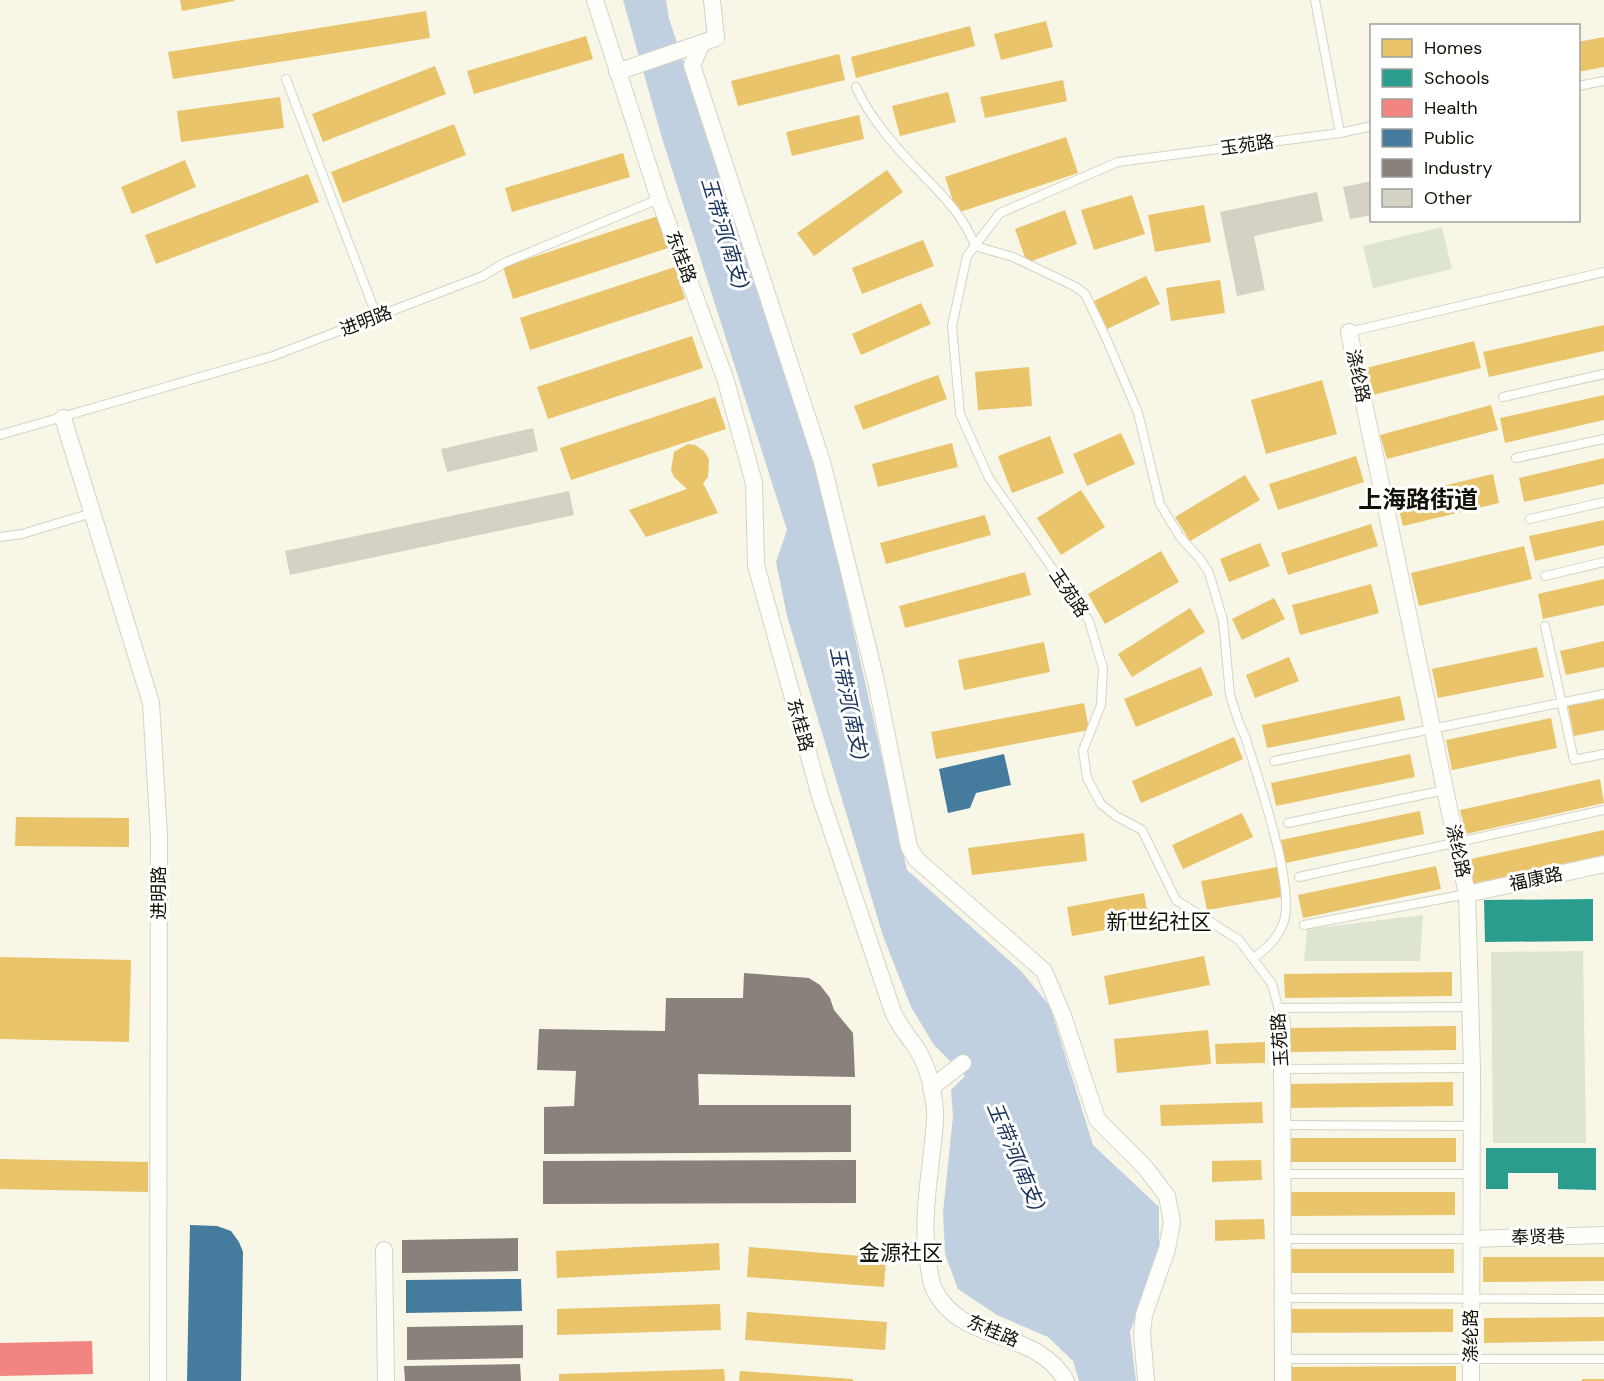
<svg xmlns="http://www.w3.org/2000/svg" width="1604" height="1381" viewBox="0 0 1604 1381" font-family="'DM Sans','Noto Sans SC',sans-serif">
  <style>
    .green { fill: #dee4d2 }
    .water { fill: #c1d0e1 }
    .homes { fill: #e9c46a }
    .schools { fill: #2a9d8f }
    .health { fill: #f28482 }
    .public { fill: #457b9d }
    .industry { fill: #8a817c }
    .building { fill: #d4d2c4 }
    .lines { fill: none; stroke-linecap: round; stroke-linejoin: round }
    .service-casing { stroke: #d5d3c6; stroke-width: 10 }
    .minor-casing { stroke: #d5d3c6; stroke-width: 18 }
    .service { stroke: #fefefb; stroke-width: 8 }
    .minor { stroke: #fefefb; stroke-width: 16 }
    .labels { text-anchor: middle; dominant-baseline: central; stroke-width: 6; stroke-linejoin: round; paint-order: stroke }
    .street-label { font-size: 18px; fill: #131106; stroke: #fff }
    .water-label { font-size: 20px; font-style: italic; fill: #17335c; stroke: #fff }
    .quarter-label { font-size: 21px; fill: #131106; stroke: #fff }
    .district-label { font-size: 24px; font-weight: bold; fill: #131106; stroke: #fff }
  </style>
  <rect width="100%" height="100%" fill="#f8f6e7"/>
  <!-- green -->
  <g class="green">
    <polygon points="1442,227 1452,269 1373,288 1363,246"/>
    <polygon points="1423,915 1420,961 1304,961 1307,929"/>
    <polygon points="1583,951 1586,1143 1493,1143 1491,952"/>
  </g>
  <!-- water -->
  <polygon class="water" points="623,0 666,0 669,19 806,418 907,870 1021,971 1050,1006 1093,1145 1159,1207 1159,1251 1130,1332 1136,1381 1079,1381 1073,1361 1048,1337 997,1315 958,1289 945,1254 943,1213 953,1116 951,1090 965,1076 934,1045 911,1007 883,936 787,616 776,562 787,530 662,138"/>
  <!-- homes -->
  <g class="homes">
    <polygon points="180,0 234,0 234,1 182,11"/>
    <polygon points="426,11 430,38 173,79 168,52"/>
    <polygon points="1046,21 1053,47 1001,60 994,34"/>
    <polygon points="970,26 975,46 856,78 851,57"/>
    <polygon points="586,36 593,59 474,94 467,71"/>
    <polygon points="1604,37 1604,67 1578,72 1578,42"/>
    <polygon points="839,54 845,80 738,106 731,81"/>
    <polygon points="435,66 446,94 323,142 312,114"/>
    <polygon points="1063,80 1067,101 985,118 980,97"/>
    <polygon points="948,92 956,122 900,136 892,106"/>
    <polygon points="280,97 284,128 181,142 177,111"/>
    <polygon points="859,115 864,139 792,156 786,132"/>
    <polygon points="454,124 466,155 343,203 331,172"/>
    <polygon points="1066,137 1078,173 957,213 945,177"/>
    <polygon points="623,153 630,177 512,212 505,188"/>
    <polygon points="185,160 196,187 132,214 121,187"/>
    <polygon points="887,170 903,192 814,256 797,233"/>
    <polygon points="308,174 319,202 156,264 145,235"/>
    <polygon points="1132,195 1145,234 1094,250 1081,210"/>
    <polygon points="1204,205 1211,242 1155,252 1148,215"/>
    <polygon points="1065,210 1077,244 1027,263 1015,229"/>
    <polygon points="658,216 668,248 513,299 503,267"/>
    <polygon points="923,240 934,266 862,294 852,268"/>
    <polygon points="675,267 685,299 530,350 520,318"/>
    <polygon points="1146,276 1160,304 1107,329 1094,301"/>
    <polygon points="1220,280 1225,313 1171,321 1166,288"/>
    <polygon points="921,303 931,324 861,355 852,334"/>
    <polygon points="1604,325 1604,351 1489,377 1483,352"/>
    <polygon points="692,336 703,368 548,419 537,387"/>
    <polygon points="1474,341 1481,368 1369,396 1362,369"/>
    <polygon points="1029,367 1032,406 978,410 975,372"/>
    <polygon points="938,375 947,399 863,430 854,406"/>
    <polygon points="1322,380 1337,434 1266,454 1251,400"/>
    <polygon points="1604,395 1604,420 1505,443 1500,418"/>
    <polygon points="715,397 726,429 571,480 560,448"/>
    <polygon points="1491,405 1498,430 1387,459 1380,435"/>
    <polygon points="1121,433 1135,464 1087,486 1073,454"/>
    <polygon points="1050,436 1064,473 1012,493 998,456"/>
    <polygon points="952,443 958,467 878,487 872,464"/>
    <polygon points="688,444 695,445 704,451 709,459 708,477 703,483 718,513 646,537 629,510 687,489 674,477 671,470 674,452"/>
    <polygon points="1356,456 1364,482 1278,510 1269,484"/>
    <polygon points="1604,458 1604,484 1524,502 1519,478"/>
    <polygon points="1493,474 1499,503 1403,526 1396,497"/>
    <polygon points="1245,475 1260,500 1190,541 1175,517"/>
    <polygon points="1081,490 1105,527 1061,555 1037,518"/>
    <polygon points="985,515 991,535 886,564 880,543"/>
    <polygon points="1604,520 1604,545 1535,561 1529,536"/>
    <polygon points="1371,524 1378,546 1288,575 1281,553"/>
    <polygon points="1260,543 1270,566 1229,582 1220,559"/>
    <polygon points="1524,546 1532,579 1419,606 1411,573"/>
    <polygon points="1161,551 1179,582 1105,624 1088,594"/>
    <polygon points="1025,572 1031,595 905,628 899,606"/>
    <polygon points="1604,579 1604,605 1543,619 1538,594"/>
    <polygon points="1371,584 1379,613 1300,635 1292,605"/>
    <polygon points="1274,598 1285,619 1242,640 1232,619"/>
    <polygon points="1190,608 1205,632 1132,677 1118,654"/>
    <polygon points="1604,641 1604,667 1566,675 1560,651"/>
    <polygon points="1044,642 1050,672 964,690 958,660"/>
    <polygon points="1537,647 1544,677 1438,698 1432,669"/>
    <polygon points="1289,657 1299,681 1255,698 1246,675"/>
    <polygon points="1201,667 1213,695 1136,727 1124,699"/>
    <polygon points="1400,696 1405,720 1267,748 1262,725"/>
    <polygon points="1604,699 1604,730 1574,736 1568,706"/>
    <polygon points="1084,703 1089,730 936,759 931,732"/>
    <polygon points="1551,718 1557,748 1452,770 1446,740"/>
    <polygon points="1234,737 1243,759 1141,803 1132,781"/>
    <polygon points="1410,754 1415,777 1276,806 1271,783"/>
    <polygon points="1600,779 1604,803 1466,834 1460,810"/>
    <polygon points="1420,811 1424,834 1286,863 1281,840"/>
    <polygon points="1242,813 1253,837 1183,869 1172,845"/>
    <polygon points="16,817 129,818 129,847 15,846"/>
    <polygon points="1604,830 1604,855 1471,884 1466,860"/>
    <polygon points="1084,833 1087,861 972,875 968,848"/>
    <polygon points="1436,866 1441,889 1303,918 1298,895"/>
    <polygon points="1277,867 1282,897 1207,910 1201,881"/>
    <polygon points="1144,893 1149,922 1072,936 1067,907"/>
    <polygon points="1204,956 1210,985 1109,1005 1104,976"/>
    <polygon points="0,957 131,960 129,1042 0,1039"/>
    <polygon points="1452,972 1452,996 1285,998 1284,974"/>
    <polygon points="1456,1026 1456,1050 1289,1052 1289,1028"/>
    <polygon points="1208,1030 1211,1064 1117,1073 1114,1039"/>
    <polygon points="1265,1042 1265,1063 1216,1064 1215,1044"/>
    <polygon points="1453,1082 1453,1106 1285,1108 1285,1084"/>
    <polygon points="1262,1102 1263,1123 1161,1126 1160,1105"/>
    <rect x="1288" y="1138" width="168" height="24"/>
    <polygon points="0,1159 148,1162 148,1192 0,1189"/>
    <polygon points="1261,1160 1262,1180 1212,1182 1212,1161"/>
    <polygon points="1288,1192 1455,1192 1455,1215 1288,1216"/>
    <polygon points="1264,1219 1265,1239 1215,1241 1215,1220"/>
    <polygon points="719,1243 720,1270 557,1278 556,1251"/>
    <polygon points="749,1247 886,1258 884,1287 747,1277"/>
    <rect x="1287" y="1249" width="167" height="24"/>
    <polygon points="1483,1257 1604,1257 1604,1281 1483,1282"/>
    <polygon points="720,1304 721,1330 557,1335 557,1309"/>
    <polygon points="1286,1309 1453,1309 1453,1332 1286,1333"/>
    <polygon points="747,1312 887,1322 885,1350 745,1340"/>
    <polygon points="1604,1317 1604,1341 1484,1343 1484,1318"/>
    <polygon points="1456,1366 1456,1381 1288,1381 1288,1367"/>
    <polygon points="724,1369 725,1381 559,1381 559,1374"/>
    <polygon points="740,1371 853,1379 853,1381 739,1381"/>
    <rect x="1582" y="1379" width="22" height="2"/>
  </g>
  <!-- schools -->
  <g class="schools">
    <polygon points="1593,899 1593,941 1485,942 1484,900"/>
    <polygon points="1486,1148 1596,1148 1596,1190 1558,1189 1558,1173 1508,1173 1508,1189 1486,1189"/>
  </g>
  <!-- health -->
  <polygon class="health" points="92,1341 93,1374 0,1376 0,1343"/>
  <!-- public -->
  <g class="public">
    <polygon points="1004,754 1011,785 976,793 970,808 948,813 939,769"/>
    <polygon points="190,1225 217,1226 231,1231 239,1242 243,1252 241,1381 187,1381"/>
    <polygon points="521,1279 522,1311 406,1313 406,1280"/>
  </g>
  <!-- industry -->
  <g class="industry">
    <polygon points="744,973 809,978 820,985 830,998 834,1010 853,1033 855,1077 698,1074 699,1105 851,1105 851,1152 544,1154 544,1107 574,1106 576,1071 537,1070 539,1029 665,1031 666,998 743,998"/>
    <polygon points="856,1160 856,1203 543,1204 543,1161"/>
    <polygon points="518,1238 518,1271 402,1273 402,1240"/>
    <polygon points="523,1325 523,1358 407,1360 407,1327"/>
    <polygon points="520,1364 521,1381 405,1381 404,1366"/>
  </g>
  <!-- building -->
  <g class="building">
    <polygon points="1372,181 1372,215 1350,219 1343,187"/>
    <polygon points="1317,192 1323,221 1254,236 1265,290 1237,296 1220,212"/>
    <polygon points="533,428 538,451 447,472 441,449"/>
    <polygon points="569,491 574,515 290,575 285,551"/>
  </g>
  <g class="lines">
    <!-- service casing -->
    <g class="service-casing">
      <g id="service">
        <polyline points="1315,0 1340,133"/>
        <polyline points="286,79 377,317"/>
        <polyline points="1578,86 1604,81"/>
        <path d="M856,87C868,115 895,147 917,169C940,193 963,214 975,246L1013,257L1076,287L1085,294L1107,340L1138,413L1160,504L1180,537L1200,559L1209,573L1223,620L1230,695L1239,723L1245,736C1257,776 1297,889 1283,924C1277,940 1266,948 1253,959"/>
        <polyline points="1349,332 1604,272"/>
        <polyline points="1503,397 1604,374"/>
        <polyline points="0,435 273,356 483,276 504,263 659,199"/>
        <polyline points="1516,458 1604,439"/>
        <polyline points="1530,519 1604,502"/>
        <polyline points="0,537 22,534 92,513"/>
        <polyline points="1545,576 1604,562"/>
        <polyline points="1545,626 1574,760 1604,754"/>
        <polyline points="1274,761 1604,694"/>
        <polyline points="1288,823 1445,790"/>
        <polyline points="1299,877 1604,810"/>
        <polyline points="1304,925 1467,894"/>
        <polyline points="1278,1008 1470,1007"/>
        <polyline points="1282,1022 1272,984 1239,940 1176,900 1142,830 1116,816 1101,804 1087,778 1083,750 1101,705 1103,668 1089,621 989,478 960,414 952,326 967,256 1000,213 1118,162 1340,133 1372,126"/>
        <polyline points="1282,1069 1472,1068"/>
        <polyline points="1282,1125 1472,1126"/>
        <polyline points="1282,1174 1471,1174"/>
        <polyline points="1283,1239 1471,1239"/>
        <polyline points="1283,1298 1604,1299"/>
        <polyline points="1283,1359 1604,1359"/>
      </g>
    </g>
    <!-- minor casing -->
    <g class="minor-casing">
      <g id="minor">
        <path d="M595,0L659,199L725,378L754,483L756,565L820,796L893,1012C899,1025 904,1031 912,1042C927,1061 933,1087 935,1110C936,1123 933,1138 932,1151C928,1188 922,1223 928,1260C929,1270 930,1282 935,1291C963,1345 1036,1328 1066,1381"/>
        <polyline points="702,43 692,65 822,462 876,681 909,847 916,859 1044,971 1063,1016 1097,1119 1144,1166 1167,1196 1172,1222 1167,1249 1144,1315 1142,1333 1146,1381"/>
        <polyline points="617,72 716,38 712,0"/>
        <polyline points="1349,332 1467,894 1472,1068 1471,1381"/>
        <polyline points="63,418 151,703 159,836 158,1381"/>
        <polyline points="1467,894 1604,864"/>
        <polyline points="1282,1022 1283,1381"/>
        <polyline points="931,1088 963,1063"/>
        <polyline points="1471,1239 1604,1235"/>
        <polyline points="384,1250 386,1381"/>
      </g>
    </g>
    <!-- service -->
    <use href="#service" class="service"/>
    <!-- minor -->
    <use href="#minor" class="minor"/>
  </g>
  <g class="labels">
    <!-- street labels -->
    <g class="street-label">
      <text transform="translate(1247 145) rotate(-8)">玉苑路</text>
      <text transform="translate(681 257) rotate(70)">东桂路</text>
      <text transform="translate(366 321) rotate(-21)">进明路</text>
      <text transform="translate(1358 376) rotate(78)">涤纶路</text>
      <text transform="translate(1069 593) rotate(56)">玉苑路</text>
      <text transform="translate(800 725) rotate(75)">东桂路</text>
      <text transform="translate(1458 851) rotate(78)">涤纶路</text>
      <text transform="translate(1536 879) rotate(-12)">福康路</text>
      <text transform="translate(159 893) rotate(-90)">进明路</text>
      <text transform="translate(1280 1040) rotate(-94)">玉苑路</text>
      <text transform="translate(1538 1237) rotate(-2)">奉贤巷</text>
      <text transform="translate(993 1331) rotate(23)">东桂路</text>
      <text transform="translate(1471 1336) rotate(-90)">涤纶路</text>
    </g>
    <!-- water labels -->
    <g class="water-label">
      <text transform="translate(725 233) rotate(73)">玉带河(南支)</text>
      <text transform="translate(849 703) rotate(78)">玉带河(南支)</text>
      <text transform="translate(1016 1156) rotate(67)">玉带河(南支)</text>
    </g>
    <!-- quarter labels -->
    <g class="quarter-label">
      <text x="1159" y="922">新世纪社区</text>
      <text x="901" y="1253">金源社区</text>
    </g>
    <!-- district labels -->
    <g class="district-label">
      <text x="1418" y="499">上海路街道</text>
    </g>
  </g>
  <!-- legend -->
  <rect x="1370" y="24" width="210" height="198" fill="#ffffff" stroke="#a1a09b" stroke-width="1.5"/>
  <rect x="1382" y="39" width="30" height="18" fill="#e9c46a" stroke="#a1a09b" stroke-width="1.5"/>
  <text x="1424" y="54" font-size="18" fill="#131106">Homes</text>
  <rect x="1382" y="69" width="30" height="18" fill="#2a9d8f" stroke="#a1a09b" stroke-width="1.5"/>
  <text x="1424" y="84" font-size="18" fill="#131106">Schools</text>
  <rect x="1382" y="99" width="30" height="18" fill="#f28482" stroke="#a1a09b" stroke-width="1.5"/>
  <text x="1424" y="114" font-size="18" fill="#131106">Health</text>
  <rect x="1382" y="129" width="30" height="18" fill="#457b9d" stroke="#a1a09b" stroke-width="1.5"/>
  <text x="1424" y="144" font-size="18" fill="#131106">Public</text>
  <rect x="1382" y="159" width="30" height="18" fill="#8a817c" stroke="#a1a09b" stroke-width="1.5"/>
  <text x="1424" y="174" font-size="18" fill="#131106">Industry</text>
  <rect x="1382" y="189" width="30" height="18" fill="#d4d2c4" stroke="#a1a09b" stroke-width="1.5"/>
  <text x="1424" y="204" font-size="18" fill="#131106">Other</text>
</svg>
